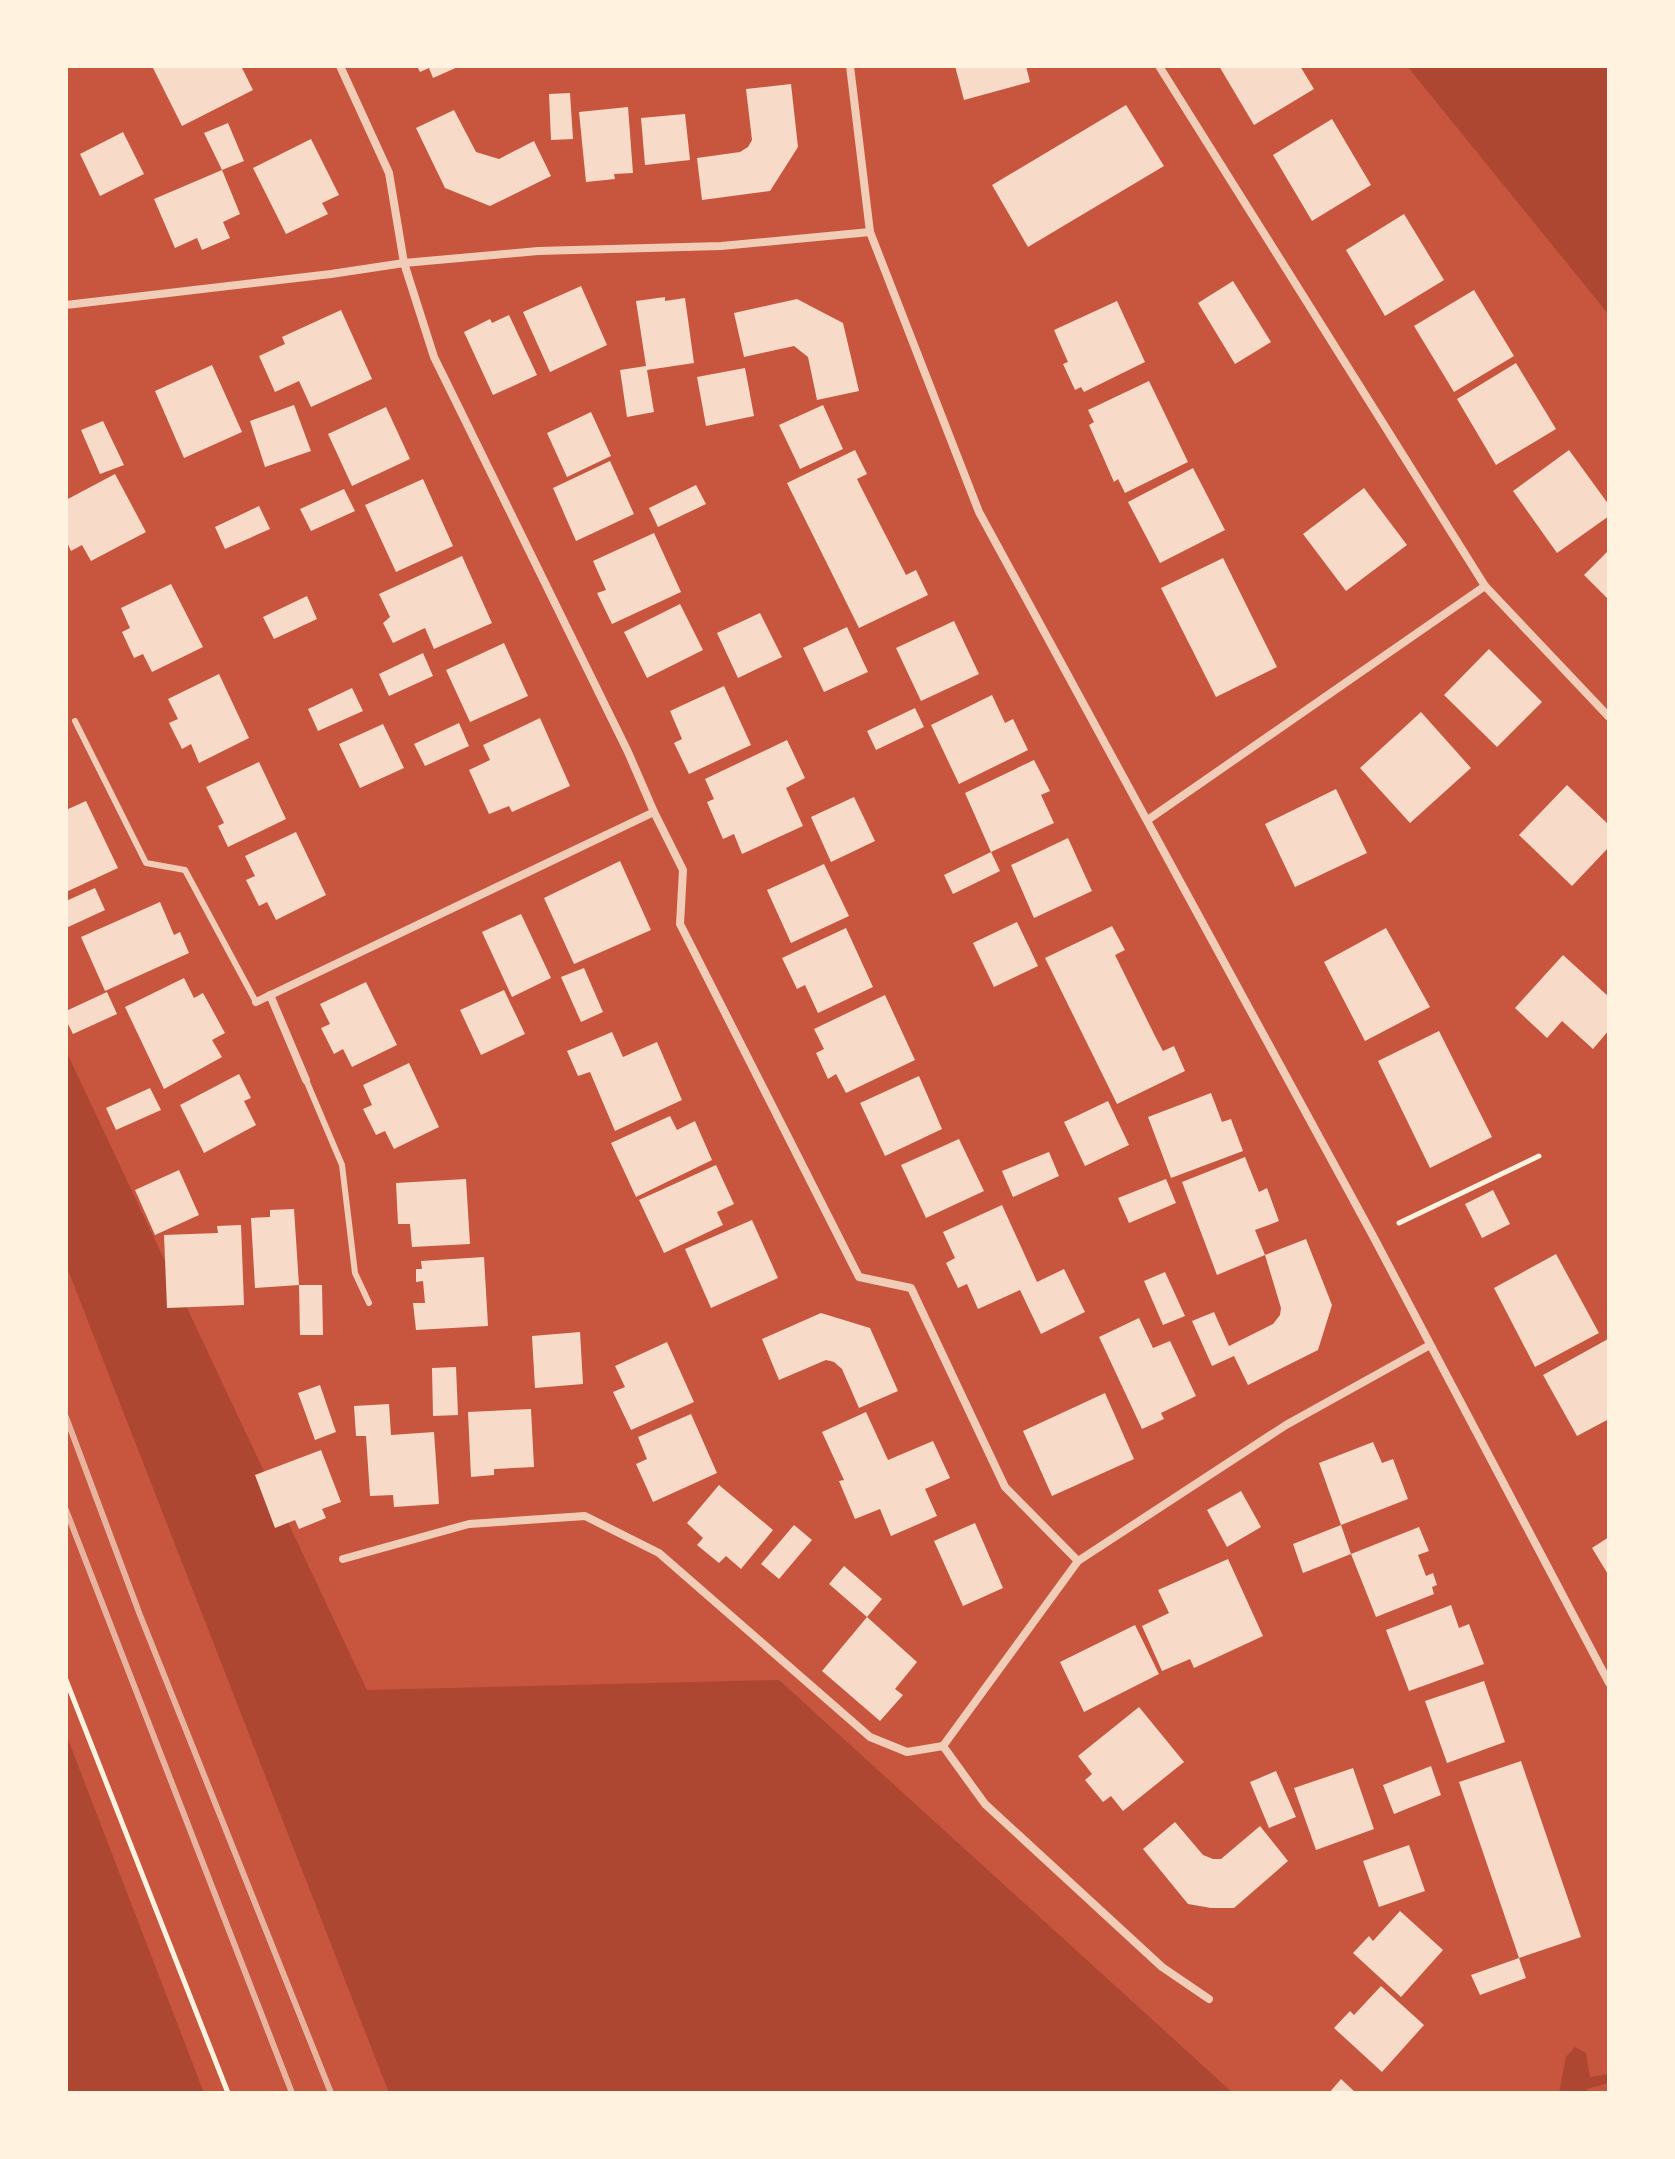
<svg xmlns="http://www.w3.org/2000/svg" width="1675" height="2159" viewBox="0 0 1675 2159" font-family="'PT Sans',sans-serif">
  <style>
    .green { fill: #ae4732 }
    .building { fill: #f7dbc8 }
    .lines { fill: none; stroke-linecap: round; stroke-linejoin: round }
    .path { stroke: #fff3e0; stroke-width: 5 }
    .service { stroke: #f1ccb7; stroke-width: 6 }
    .minor { stroke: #f1ccb7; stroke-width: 8 }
    .rail { stroke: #e9b49f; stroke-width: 6 }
  </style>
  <rect width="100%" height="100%" fill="#c8553d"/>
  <!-- green -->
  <g class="green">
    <polygon points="1407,66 1609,66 1609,315"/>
    <polygon points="66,1051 367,1690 779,1680 1233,2093 389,2093 66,1265"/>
    <polygon points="66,1734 204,2093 66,2093"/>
    <polygon points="1575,2047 1586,2053 1590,2077 1609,2074 1609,2083 1587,2089 1587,2093 1559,2093 1566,2057"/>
  </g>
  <!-- building -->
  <g class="building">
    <polygon points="152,66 241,66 253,90 182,126"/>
    <polygon points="417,66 460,66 433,78 429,68 420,72"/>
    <polygon points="955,66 1026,66 1030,82 964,100"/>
    <polygon points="1219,66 1300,66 1314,89 1254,125"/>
    <polygon points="791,84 798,147 770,191 702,200 697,158 740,152 748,147 752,140 746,89"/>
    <polygon points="570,93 573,139 551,140 549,94"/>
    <polygon points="1126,105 1164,166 1028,247 992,185"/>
    <polygon points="628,107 633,173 614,174 615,179 586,182 579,112"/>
    <polygon points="454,110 476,152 499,159 534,141 551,176 490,206 445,188 416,128"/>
    <polygon points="685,114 690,160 645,165 641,118"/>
    <polygon points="1332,119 1371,185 1312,221 1273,155"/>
    <polygon points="228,123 244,161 222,170 204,133"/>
    <polygon points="123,132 144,174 100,196 80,154"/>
    <polygon points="311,139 339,195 322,203 328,214 286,234 253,168"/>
    <polygon points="222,170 240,214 223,222 230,238 202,250 197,238 175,248 154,199"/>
    <polygon points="1404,214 1444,280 1385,316 1346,250"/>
    <polygon points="1233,281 1271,342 1235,364 1198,303"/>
    <polygon points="581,286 607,345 550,372 523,312"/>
    <polygon points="1474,290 1514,356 1454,392 1414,326"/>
    <polygon points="665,297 665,301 685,298 694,363 647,370 654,412 627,417 620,370 646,366 636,301"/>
    <polygon points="797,299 843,323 859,391 817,400 808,357 794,346 744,357 734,313"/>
    <polygon points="1117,301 1145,362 1084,392 1081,387 1075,390 1063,364 1068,362 1054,330"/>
    <polygon points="341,310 372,379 311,407 299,381 275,392 259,356 285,344 282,337"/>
    <polygon points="509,315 537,375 493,395 464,332 490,319 492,323"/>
    <polygon points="1516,363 1556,429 1496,465 1457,399"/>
    <polygon points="212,365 242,432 184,458 155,391"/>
    <polygon points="745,368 754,416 706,426 697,377"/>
    <polygon points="1149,381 1188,462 1125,493 1118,479 1114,482 1089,425 1094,422 1088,410"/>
    <polygon points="294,405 311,451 265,467 250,421"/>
    <polygon points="823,405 843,449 800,469 779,425"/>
    <polygon points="386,407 410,459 352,486 328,434"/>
    <polygon points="591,412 611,456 567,477 547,433"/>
    <polygon points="103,421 124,465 100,474 81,430"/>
    <polygon points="855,450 867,474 857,479 864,493 906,575 916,570 928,595 859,628 787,483"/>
    <polygon points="1569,450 1609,505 1609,516 1557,553 1513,491"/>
    <polygon points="610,461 634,514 576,541 553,488"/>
    <polygon points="1193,468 1225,530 1160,563 1128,502"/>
    <polygon points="115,474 146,532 91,561 82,545 71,551 66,540 66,500"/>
    <polygon points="423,479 453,546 396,572 365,505"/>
    <polygon points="696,485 706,504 658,527 649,508"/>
    <polygon points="1364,488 1407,545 1346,591 1303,534"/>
    <polygon points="344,489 355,511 311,531 300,509"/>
    <polygon points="259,506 270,529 225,549 215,527"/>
    <polygon points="654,533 681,592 612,624 597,593 606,590 593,561"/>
    <polygon points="1609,550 1609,600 1584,575"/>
    <polygon points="462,556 492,623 434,649 425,628 393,643 383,623 390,617 379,594"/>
    <polygon points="1223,558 1277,667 1216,697 1161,588"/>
    <polygon points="171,584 203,647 152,672 143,654 134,658 122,632 130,628 121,608"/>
    <polygon points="307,596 317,619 274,639 263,617"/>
    <polygon points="680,604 703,650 647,678 624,632"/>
    <polygon points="760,613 782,657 738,678 717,633"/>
    <polygon points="954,621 979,674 921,701 896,648"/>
    <polygon points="847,627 868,672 824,692 803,648"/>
    <polygon points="504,643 528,696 470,722 446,670"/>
    <polygon points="1489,649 1542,702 1497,747 1444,695"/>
    <polygon points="423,653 433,676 389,696 379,674"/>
    <polygon points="219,674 249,738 199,763 191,744 182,749 169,723 178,719 168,699"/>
    <polygon points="724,686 751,745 689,774 674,743 682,739 670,711"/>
    <polygon points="352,688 363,711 318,731 308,709"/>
    <polygon points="992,695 1005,723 1013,719 1028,750 959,784 931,725"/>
    <polygon points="915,708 924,727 876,750 867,731"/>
    <polygon points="1421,712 1471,768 1410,823 1360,768"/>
    <polygon points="540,718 570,786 512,812 509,806 489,814 469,770 490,760 483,745"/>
    <polygon points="459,723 469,746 425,766 414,744"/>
    <polygon points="383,724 404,768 360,788 339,744"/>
    <polygon points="787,740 805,778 786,788 803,826 742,854 734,834 723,839 707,802 714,799 705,779"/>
    <polygon points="1034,760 1050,791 1041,795 1054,823 991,852 965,793"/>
    <polygon points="259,762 286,819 228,847 218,826 224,823 206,787"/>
    <polygon points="1567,785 1609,825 1609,847 1572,886 1519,835"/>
    <polygon points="1336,789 1367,853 1295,887 1265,824"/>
    <polygon points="854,797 875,841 831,862 811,817"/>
    <polygon points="86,801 118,868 66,892 66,810"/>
    <polygon points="296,832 326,895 276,920 267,902 259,906 246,880 255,876 245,856"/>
    <polygon points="1068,838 1092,891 1034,918 1011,865"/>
    <polygon points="991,852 1000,871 953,894 944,875"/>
    <polygon points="620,861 651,930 574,964 544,898"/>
    <polygon points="824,864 849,916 791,943 767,890"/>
    <polygon points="95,888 105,910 66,928 66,901"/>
    <polygon points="160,902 174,935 180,932 189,953 105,991 81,937"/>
    <polygon points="521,914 551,978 512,997 482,932"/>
    <polygon points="1017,922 1038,966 994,987 973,943"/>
    <polygon points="1112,926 1125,950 1115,955 1155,1036 1163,1051 1174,1046 1185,1071 1117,1104 1045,958"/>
    <polygon points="846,928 873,987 818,1013 805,985 797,989 782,958"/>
    <polygon points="1386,928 1430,1007 1365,1041 1324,962"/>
    <polygon points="1563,955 1609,997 1609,1030 1593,1049 1562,1021 1547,1038 1515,1008"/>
    <polygon points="584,968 603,1012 581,1022 561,977"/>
    <polygon points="184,978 194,998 203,993 225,1033 212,1040 222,1057 164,1089 125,1007"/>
    <polygon points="366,982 397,1045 352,1067 343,1049 334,1054 321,1028 330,1024 320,1004"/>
    <polygon points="504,990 525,1034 481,1055 460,1010"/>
    <polygon points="107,992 117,1014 73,1034 66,1020 66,1011"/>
    <polygon points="885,995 915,1060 846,1093 836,1074 828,1079 816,1053 824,1049 814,1029"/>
    <polygon points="1439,1031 1492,1137 1430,1168 1378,1061"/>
    <polygon points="612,1032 623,1057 657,1042 682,1100 615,1131 590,1072 578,1076 567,1051"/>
    <polygon points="409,1063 439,1127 394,1149 385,1131 376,1135 363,1109 372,1105 363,1085"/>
    <polygon points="239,1074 251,1098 244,1101 256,1125 204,1153 180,1105"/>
    <polygon points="919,1076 942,1129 885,1156 860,1103"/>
    <polygon points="150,1088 161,1110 116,1130 106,1108"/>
    <polygon points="1211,1093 1222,1122 1231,1119 1243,1151 1171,1178 1148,1117"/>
    <polygon points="1108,1101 1129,1145 1085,1166 1064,1122"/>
    <polygon points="670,1116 677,1130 695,1121 712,1160 636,1197 611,1143"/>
    <polygon points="959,1139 984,1191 926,1218 901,1165"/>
    <polygon points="1049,1152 1059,1176 1013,1197 1002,1171"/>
    <polygon points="1245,1157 1259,1192 1267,1188 1279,1221 1255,1230 1265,1255 1217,1275 1182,1182"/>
    <polygon points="716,1165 734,1204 717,1212 723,1225 664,1253 639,1200"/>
    <polygon points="179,1170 199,1215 155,1235 135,1190"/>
    <polygon points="466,1179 470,1244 412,1247 410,1224 398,1224 396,1183"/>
    <polygon points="1166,1179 1176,1203 1129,1223 1118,1198"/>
    <polygon points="1493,1190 1510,1224 1482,1238 1465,1204"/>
    <polygon points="1002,1205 1037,1282 1064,1269 1085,1312 1041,1334 1020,1290 978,1309 967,1284 958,1288 946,1263 955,1258 943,1232"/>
    <polygon points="294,1209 299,1285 255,1288 251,1218 270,1217 270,1210"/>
    <polygon points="752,1220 778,1278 711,1308 685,1249"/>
    <polygon points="241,1225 244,1305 167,1308 164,1235 218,1233 217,1226"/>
    <polygon points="1306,1239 1332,1305 1318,1350 1248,1385 1234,1356 1212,1366 1192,1321 1214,1312 1229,1346 1273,1324 1280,1315 1281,1308 1265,1255"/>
    <polygon points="1556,1254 1599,1333 1535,1367 1494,1288"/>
    <polygon points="484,1257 488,1326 416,1330 413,1303 425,1303 423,1281 416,1282 416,1269 422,1269 421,1261"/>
    <polygon points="1165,1272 1185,1316 1163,1325 1144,1281"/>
    <polygon points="299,1285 322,1285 323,1335 300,1335"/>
    <polygon points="821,1313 870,1328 898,1391 859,1408 842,1369 834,1362 826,1360 779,1380 762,1339"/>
    <polygon points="1139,1318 1153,1348 1170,1341 1196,1396 1161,1413 1164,1419 1142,1429 1099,1337"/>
    <polygon points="580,1332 583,1384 535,1388 532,1336"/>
    <polygon points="1608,1339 1609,1419 1577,1436 1543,1375"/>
    <polygon points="667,1342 694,1402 631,1430 613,1392 625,1387 615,1366"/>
    <polygon points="456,1367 458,1415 433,1416 432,1368"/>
    <polygon points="320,1385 336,1432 315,1440 298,1393"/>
    <polygon points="1105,1393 1134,1459 1052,1496 1023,1431"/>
    <polygon points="389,1404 391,1435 434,1432 439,1504 394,1507 393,1495 370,1496 366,1436 356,1436 354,1406"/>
    <polygon points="531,1409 534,1467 494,1469 494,1475 471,1477 468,1412"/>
    <polygon points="866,1412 888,1460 933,1441 950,1478 925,1489 937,1516 891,1536 880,1509 855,1519 839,1481 844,1480 822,1432"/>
    <polygon points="691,1414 717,1473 653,1502 636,1464 647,1459 638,1437"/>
    <polygon points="1373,1442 1382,1463 1393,1459 1408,1499 1341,1525 1319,1463"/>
    <polygon points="321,1450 341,1502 322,1509 326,1518 299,1529 295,1520 275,1528 255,1475"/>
    <polygon points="719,1485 773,1530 741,1569 726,1556 719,1563 697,1545 703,1538 687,1523"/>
    <polygon points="1241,1491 1261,1527 1227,1547 1207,1510"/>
    <polygon points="975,1523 1003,1588 963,1606 934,1541"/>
    <polygon points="794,1525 812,1540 779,1579 761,1564"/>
    <polygon points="1341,1525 1351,1554 1303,1573 1293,1544"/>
    <polygon points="1419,1527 1429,1551 1418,1555 1426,1576 1433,1573 1437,1585 1432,1587 1434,1594 1376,1617 1351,1554"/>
    <polygon points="1609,1537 1609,1576 1592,1548"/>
    <polygon points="1228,1559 1263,1636 1194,1668 1190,1659 1162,1671 1142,1626 1169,1613 1158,1590"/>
    <polygon points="844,1566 882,1599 867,1617 917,1662 895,1689 903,1695 880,1721 822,1671 867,1617 829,1584"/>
    <polygon points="1451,1605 1459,1628 1469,1624 1484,1664 1409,1691 1386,1630"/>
    <polygon points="1135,1625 1159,1674 1084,1712 1060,1662"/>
    <polygon points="1484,1681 1505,1742 1447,1763 1425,1701"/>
    <polygon points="1139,1707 1184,1762 1123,1811 1111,1796 1103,1802 1085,1780 1092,1774 1078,1756"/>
    <polygon points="1521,1761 1581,1937 1519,1958 1459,1782"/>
    <polygon points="1431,1766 1441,1795 1394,1814 1383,1785"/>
    <polygon points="1353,1768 1374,1829 1316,1850 1294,1788"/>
    <polygon points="1276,1771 1296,1817 1269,1828 1250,1782"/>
    <polygon points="1175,1822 1203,1855 1213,1859 1221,1859 1260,1826 1288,1861 1234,1908 1211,1908 1188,1904 1143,1849"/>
    <polygon points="1409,1845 1425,1891 1379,1907 1363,1861"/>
    <polygon points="1400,1911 1443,1950 1401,1997 1353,1953 1369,1936 1373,1941"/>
    <polygon points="1519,1958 1526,1978 1480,1995 1471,1975"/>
    <polygon points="1381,1986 1424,2025 1382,2072 1334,2028 1350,2011 1354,2015"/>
    <polygon points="1341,2079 1356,2093 1329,2093"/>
  </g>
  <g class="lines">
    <!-- path -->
    <g class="path">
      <polyline points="1399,1223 1539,1156"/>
      <polyline points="66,1680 228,2093"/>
    </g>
    <!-- service -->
    <g class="service">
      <polyline points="75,721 146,863 185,870 256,1002"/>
      <polyline points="306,1080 342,1165 355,1273 369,1303"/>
    </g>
    <!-- minor -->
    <g class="minor">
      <polyline points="850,66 870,232 979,512 1373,1236 1609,1683"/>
      <polyline points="1159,66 1485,586 1609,717"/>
      <polyline points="66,305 331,274 404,263 538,251 721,246 870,232"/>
      <polyline points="654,812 683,870 680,924 859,1277 911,1288 1005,1487 1078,1561"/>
      <polyline points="1149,819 1485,586"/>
      <polyline points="270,995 306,1080"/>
      <polyline points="256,1002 654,812 628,752 434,357 404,263 389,173 340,66"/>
      <polyline points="343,1559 469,1524 585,1516 659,1553 870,1737 907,1752 943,1746"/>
      <polyline points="1209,1999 1162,1967 985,1804 943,1746 1078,1561 1286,1425 1430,1345"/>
    </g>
    <!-- rail -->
    <g class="rail">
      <polyline points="66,1417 140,1615 331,2093"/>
      <polyline points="66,1510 292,2093"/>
    </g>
  </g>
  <!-- border -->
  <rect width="1675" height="2159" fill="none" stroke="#fff3e0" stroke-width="136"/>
</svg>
